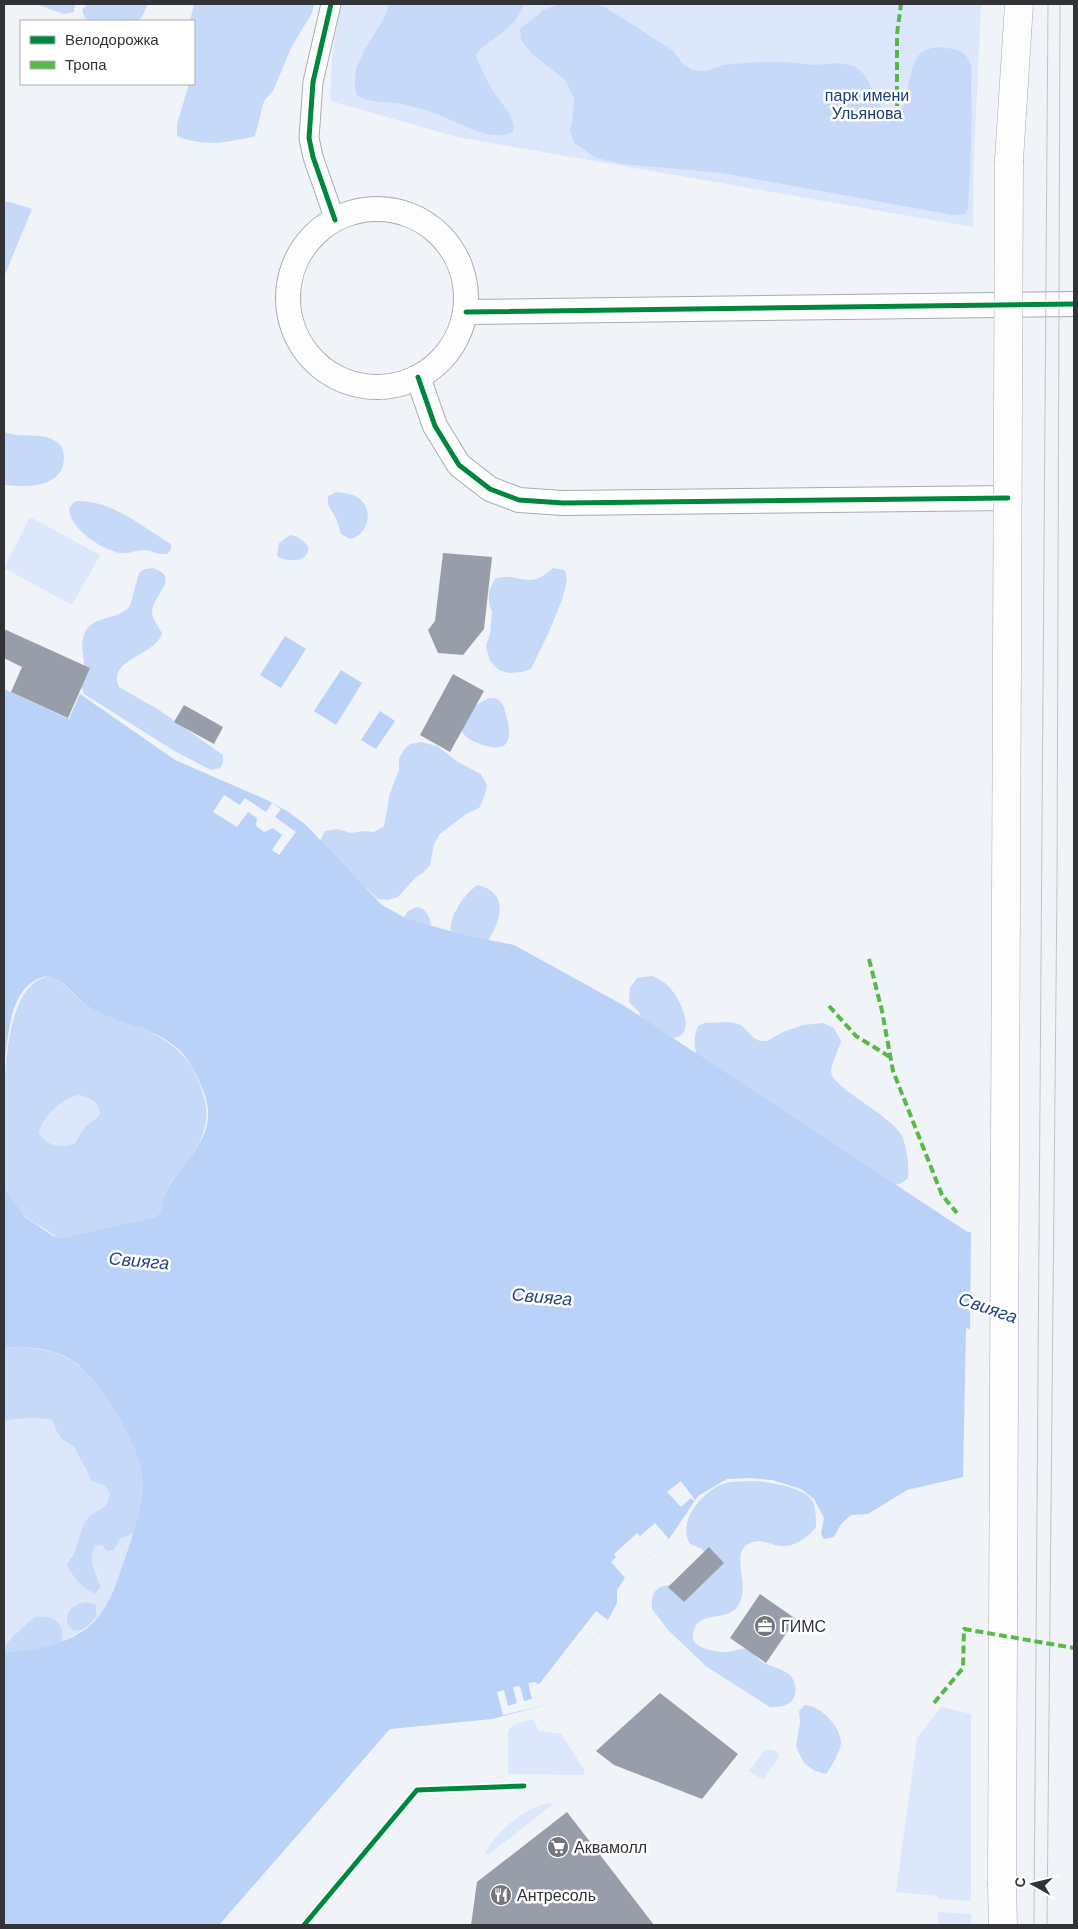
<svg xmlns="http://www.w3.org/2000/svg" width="1078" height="1929" viewBox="0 0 1078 1929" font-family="'DM Sans',sans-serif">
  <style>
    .green { fill: #dce7fb }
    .forest { fill: #c6d9f9; fill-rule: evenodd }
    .water { fill: #bad1f8 }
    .pier { fill: #f0f3f8 }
    .building { fill: #979ea9 }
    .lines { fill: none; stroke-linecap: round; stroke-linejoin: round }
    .minor-casing { stroke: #a8abaf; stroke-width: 21 }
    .tertiary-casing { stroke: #a8abaf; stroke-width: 26 }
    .primary-casing { stroke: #a8abaf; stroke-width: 29 }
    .minor { stroke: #fdfdfe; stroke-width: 19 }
    .tertiary { stroke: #fdfdfe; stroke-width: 24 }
    .primary { stroke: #fdfdfe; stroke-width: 28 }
    .tram { stroke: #c3c3c5; stroke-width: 1 }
    .primary-bridge-casing { stroke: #a8abaf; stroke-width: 29; stroke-linecap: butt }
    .primary-bridge { stroke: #fdfdfe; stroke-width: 28 }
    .quiet { stroke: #58b947; stroke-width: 4; stroke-dasharray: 8 4; stroke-linecap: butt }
    .cycleway-casing { stroke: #fff; stroke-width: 8 }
    .cycleway { stroke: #00873e; stroke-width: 5 }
    .labels { text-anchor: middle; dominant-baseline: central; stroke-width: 5; stroke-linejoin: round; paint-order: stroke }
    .park-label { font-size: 16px; fill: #1b3d7b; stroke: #fff }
    .poi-label { font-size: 16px; fill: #313337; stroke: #fff; text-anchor: start }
    .water-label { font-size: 18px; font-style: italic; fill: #234686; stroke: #fff }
  </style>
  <rect width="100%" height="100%" fill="#f0f3f8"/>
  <!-- green -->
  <g class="green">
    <polygon points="340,4 981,4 974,157 973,227 457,137 330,101 332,56"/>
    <polygon points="30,517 100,555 72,605 4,568"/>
    <path d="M79,1095C91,1097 99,1102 100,1114C96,1121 88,1122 84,1128C80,1134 79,1139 74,1144C61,1148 46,1146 39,1133C43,1116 62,1098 79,1095Z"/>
    <path d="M46,1418L52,1420L57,1432L62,1439L75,1448L81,1457L86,1472L99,1484L105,1486L110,1493C108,1510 92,1517 83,1531C80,1535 80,1541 78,1545C75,1551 71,1557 67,1562L72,1575L96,1593L99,1592C104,1578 86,1565 95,1546L102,1545L107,1551L114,1550L120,1539L134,1533C127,1554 121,1577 111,1598C91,1638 45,1650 4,1653V1421L12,1419Z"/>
    <polygon points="941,1707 971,1714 971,1901 938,1899 938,1896 896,1892 917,1738"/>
    <polygon points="533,1719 539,1731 561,1734 585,1771 583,1775 508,1774 508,1731 515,1724"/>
    <polygon points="766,1749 777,1751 779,1757 763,1780 749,1771"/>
    <path d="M552,1803V1805L489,1854H485C495,1832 528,1804 552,1803Z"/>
    <polygon points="938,1912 971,1914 971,1925 938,1925"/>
  </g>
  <!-- forest -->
  <g class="forest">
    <polygon points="39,4 75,4 74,12 64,14 41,6"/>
    <polygon points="88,4 146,4 147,5 143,15 138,21 90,21 85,18 82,10"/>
    <path d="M194,4H314L312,13L292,46L273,91L264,101L255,136C227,143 204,147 177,136V124L189,84H194V21H190Z"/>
    <path d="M389,4H524C518,24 497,37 480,49L476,55C480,68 488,83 495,94C503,106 516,117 513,132C492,143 459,123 439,115C428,110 414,107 402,104C388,101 369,104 357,95C346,60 381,35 389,4Z"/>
    <path d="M561,4H592L605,7L672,50L683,64L692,70L706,71L723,65L757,62H785L815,65L837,63L855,66L865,75L886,116L891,117L900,114C910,97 907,71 918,56C925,48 936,46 946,48C956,49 967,52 970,63C973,71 971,82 971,90C973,129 970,169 968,208L965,214L953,215L722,173L623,164L596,158L574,143L570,130L573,116L574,98L565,80L532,54L521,40L520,29L545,9Z"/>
    <polygon points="4,202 10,202 32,209 4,277"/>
    <path d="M4,432C21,439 42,431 57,442C62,445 64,452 64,459C62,489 25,487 4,485Z"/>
    <path d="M336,492C345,493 356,494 362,501C374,514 366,536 350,539L341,534L336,518L328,505V496Z"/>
    <path d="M78,501C114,501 142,527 171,544V550L167,554C158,555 153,551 144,550C136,550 129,554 120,553C101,549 71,530 69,509L74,502Z"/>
    <path d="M290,535C299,536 316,547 304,557C298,562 281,561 277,555L279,543Z"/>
    <path d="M153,568C182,577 152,596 152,612C152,620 159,626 162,634C153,657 107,659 119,687L159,710L223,755V763L220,768L211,770L176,752L84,694L82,689C80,680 84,671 84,661C83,654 81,645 83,638C88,614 117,622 130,606L139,573L145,569Z"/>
    <path d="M553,568L565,570L567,581L562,600L548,634L531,669L522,672L509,673L499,670L490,661L486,646L490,634L492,612L489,603V591L495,579C518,571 528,592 553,568Z"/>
    <path d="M489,698C493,698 497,698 500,701C504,705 505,710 506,715C513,737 510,754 483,745C474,742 467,739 461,731L472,707Z"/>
    <polygon points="421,742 437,746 458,762 481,774 487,785 485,795 479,808 466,814 440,834 434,844 430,865 423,873 416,877 398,897 388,900 378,899 327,852 320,841 325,831 338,829 351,833 363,831 374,832 384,826 390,793 399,770 399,759 404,750 410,744"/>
    <path d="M478,885C510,893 501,922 487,942L452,937C451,933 450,928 451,925C452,912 467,891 478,885Z"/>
    <path d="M418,907C428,910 431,919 431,929L403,920C405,912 410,909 418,907Z"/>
    <path d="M51,976C67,984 75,998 89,1007C99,1013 110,1016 121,1020C158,1034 188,1047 201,1088C208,1109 209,1118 201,1139C190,1165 162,1182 161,1211L156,1217L61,1238C53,1236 51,1233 45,1229C29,1220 12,1208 4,1190C1,1182 4,1148 4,1137C4,1097 0,981 51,976ZM79,1095C90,1097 99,1102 100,1114C96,1121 88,1122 84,1128C80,1133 79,1139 74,1144C61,1148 46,1146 39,1133C43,1116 62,1098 79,1095Z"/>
    <path d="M652,976C660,979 666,983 671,989C680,1000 698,1035 673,1038L642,1020L639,1012L629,1002L630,988L637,978Z"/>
    <path d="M730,1022L741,1025L754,1038L760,1041H767L783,1032L803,1025L823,1023L834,1028L841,1041C839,1047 831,1067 831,1071C831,1088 892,1115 902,1136C907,1148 909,1165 908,1178L902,1183L887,1187L697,1059C695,1047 693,1038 698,1026L705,1023Z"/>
    <path d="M21,1347C39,1349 53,1350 69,1359C96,1373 141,1445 142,1476C143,1495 139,1514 134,1533L120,1539L114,1550L107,1551L102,1545L95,1546C88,1561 96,1573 101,1587L96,1593C85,1592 71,1575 67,1565C68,1561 70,1559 73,1555C79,1544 80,1528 88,1518C97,1508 107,1512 110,1493L105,1486L92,1481L75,1448L62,1439L57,1432L52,1420C44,1417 13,1418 4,1421V1348Z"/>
    <path d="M750,1481C765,1481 802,1487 811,1499C816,1505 816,1520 816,1527C809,1537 793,1548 780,1546C771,1545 763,1539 753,1542C727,1549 751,1584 739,1604C727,1626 693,1605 693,1640C698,1649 716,1652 726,1652C733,1652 739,1648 746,1649C752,1651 756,1657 761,1661C770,1667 782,1668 790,1675C798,1684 798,1700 786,1705C781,1707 775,1707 770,1707L707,1667L669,1631L652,1609C651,1590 657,1585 675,1585L704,1552L702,1549L690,1544C676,1521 704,1489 726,1483C734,1481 743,1482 750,1481Z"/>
    <path d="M87,1602L96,1604V1616C71,1654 50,1606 87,1602Z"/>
    <path d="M36,1617C60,1615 63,1625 63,1646L6,1657C5,1653 3,1649 6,1645C9,1640 31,1619 36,1617Z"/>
    <path d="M805,1705C821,1706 840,1726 841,1742C841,1750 831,1768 826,1774L815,1771L804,1763L797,1749L796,1745L800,1723L799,1711Z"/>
  </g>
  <!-- water -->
  <g class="water">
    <polygon points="285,636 306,649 281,688 260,675"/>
    <path d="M4,659L80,694L175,760L267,800L287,811L306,825L382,905L407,919L464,935L514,945L623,1005L966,1231L1074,1266V1369L966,1328L963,1477L907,1490L868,1514L851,1515L841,1524L834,1537L824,1539L821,1534L824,1518L814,1499L801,1489L772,1480L749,1478L727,1479L698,1496L669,1539L625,1578L617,1590V1603L608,1620L542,1706L492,1719L390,1729L219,1925H4V1653C31,1651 60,1646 83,1631C106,1616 115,1588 123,1564C133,1535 144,1506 142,1476C140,1444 97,1375 70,1359C49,1347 27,1347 4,1348V1188L25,1217L53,1236L61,1238L156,1217L161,1211C162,1175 211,1152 208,1110C207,1093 191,1060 178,1049C153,1026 117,1024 89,1007C74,998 59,970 40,978C8,991 9,1037 4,1065Z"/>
    <polygon points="341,670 362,683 336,725 314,711"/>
    <polygon points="380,711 395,721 376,749 361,740"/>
  </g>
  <!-- pier -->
  <g class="pier">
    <polygon points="4,659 80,694 69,719 4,689"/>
    <polygon points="224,795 240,805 245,798 266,812 272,803 281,809 275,817 296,832 279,855 272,850 282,835 273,828 264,832 256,826 257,818 248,812 237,827 213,812"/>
    <polygon points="971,1230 1074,1264 1074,1371 970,1332"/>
    <polygon points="681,1481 695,1500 694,1501 691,1498 681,1507 667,1492"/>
    <polygon points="655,1523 669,1539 625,1578 611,1562 616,1557 614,1554 637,1533 640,1536"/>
    <polygon points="596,1611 608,1620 542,1706 503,1715 497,1692 504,1690 508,1706 517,1703 513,1687 520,1686 524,1701 532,1699 528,1683 536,1682 537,1684 540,1683"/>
  </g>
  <!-- building -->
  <g class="building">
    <polygon points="443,553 492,557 484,629 463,655 438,653 428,630 435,621"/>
    <polygon points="4,629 90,668 68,718 11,692 22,667 4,658"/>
    <polygon points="453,674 484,691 450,752 420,735"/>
    <polygon points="184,705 223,727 214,744 174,722"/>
    <polygon points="709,1547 724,1563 684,1602 668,1587"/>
    <polygon points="760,1594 796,1619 766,1663 730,1638"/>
    <polygon points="660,1693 738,1754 702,1799 614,1765 596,1751"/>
    <polygon points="567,1812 654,1925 471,1925 477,1882"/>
  </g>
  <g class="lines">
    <!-- minor casing -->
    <g class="minor-casing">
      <polyline id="minor" points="331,4 313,82 309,138 313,157 335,220"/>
    </g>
    <!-- tertiary casing -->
    <g class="tertiary-casing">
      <g id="tertiary">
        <circle cx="377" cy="298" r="89"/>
        <polyline points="466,312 1074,304"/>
        <polyline points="418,377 435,426 459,465 490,489 519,500 563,503 1008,498"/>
      </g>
    </g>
    <!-- primary casing -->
    <g class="primary-casing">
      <g id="primary">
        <polyline points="1009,160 1019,4"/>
        <polyline points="1002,1885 1003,1925"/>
      </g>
    </g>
    <!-- minor -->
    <use href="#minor" class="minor"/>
    <!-- tertiary -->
    <use href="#tertiary" class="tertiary"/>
    <!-- primary -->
    <use href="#primary" class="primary"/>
    <!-- tram -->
    <g class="tram">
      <polyline points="1034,1925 1048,4"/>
      <polyline points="1047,1925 1057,885 1060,4"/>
    </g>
    <!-- primary-bridge casing -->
    <g class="primary-bridge-casing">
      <polyline id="primary-bridge" points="1002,1885 1009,160"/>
    </g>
    <!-- primary-bridge -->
    <use href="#primary-bridge" class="primary-bridge"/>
    <!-- quiet -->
    <g class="quiet">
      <polyline points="897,106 897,34 901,4"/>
      <polyline points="869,959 882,1011 893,1071 942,1195 957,1213"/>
      <polyline points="829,1006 856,1036 890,1057"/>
      <polyline points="934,1703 963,1668 964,1629 1074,1648"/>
    </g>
    <!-- cycleway casing -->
    <g class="cycleway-casing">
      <g id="cycleway">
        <polyline points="331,4 313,82 309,138 313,157 335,220"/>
        <polyline points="466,312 1074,304"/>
        <polyline points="418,377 435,426 459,465 490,489 519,500 563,503 1008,498"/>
        <polyline points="304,1925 417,1790 524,1786"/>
      </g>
    </g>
    <!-- cycleway -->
    <use href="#cycleway" class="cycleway"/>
  </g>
  <!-- icons -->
  <defs>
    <g id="office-disc" transform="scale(1.125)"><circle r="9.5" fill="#74767b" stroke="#fff"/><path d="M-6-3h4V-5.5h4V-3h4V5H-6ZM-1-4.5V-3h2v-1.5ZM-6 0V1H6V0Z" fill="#fff"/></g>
    <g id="supermarket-disc" transform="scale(1.125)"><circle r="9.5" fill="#74767b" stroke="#fff"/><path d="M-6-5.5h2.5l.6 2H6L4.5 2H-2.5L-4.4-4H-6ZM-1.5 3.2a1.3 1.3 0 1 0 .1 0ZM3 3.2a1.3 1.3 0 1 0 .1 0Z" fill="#fff"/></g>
    <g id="restaurant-disc" transform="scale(1.125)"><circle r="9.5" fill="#74767b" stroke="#fff"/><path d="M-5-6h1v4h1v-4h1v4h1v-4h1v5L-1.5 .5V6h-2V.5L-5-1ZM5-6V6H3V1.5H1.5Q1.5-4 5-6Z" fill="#fff"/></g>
  </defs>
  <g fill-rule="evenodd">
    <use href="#office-disc" x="765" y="1626"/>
    <use href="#supermarket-disc" x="558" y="1847"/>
    <use href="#restaurant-disc" x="501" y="1895"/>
  </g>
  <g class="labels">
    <!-- park labels -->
    <g class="park-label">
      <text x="867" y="95">парк имени<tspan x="867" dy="18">Ульянова</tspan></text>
    </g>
    <!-- poi labels -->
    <g class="poi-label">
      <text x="781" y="1626">ГИМС</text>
      <text x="574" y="1847">Аквамолл</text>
      <text x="517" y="1895">Антресоль</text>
    </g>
    <!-- water labels -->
    <g class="water-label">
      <text transform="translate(139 1261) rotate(5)">Свияга</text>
      <text transform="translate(542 1297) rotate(5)">Свияга</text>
      <text transform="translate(988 1308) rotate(19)">Свияга</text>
    </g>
  </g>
  <!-- border -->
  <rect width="1078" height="1929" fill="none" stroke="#313337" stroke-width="10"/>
  <!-- legend -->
  <rect x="20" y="20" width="175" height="65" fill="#ffffff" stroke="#adadaf"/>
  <rect x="30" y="36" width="25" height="8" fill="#00873e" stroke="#adadaf"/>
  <text x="65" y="45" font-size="15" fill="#313337">Велодорожка</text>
  <rect x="30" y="61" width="25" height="8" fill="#58b947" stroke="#adadaf"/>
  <text x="65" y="70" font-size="15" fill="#313337">Тропа</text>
  <!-- north arrow -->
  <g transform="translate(1033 1884) rotate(278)" stroke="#ffffff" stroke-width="4" paint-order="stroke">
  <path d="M0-4L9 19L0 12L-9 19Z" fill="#313337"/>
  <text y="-8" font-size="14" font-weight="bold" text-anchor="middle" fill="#313337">С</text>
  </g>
</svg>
